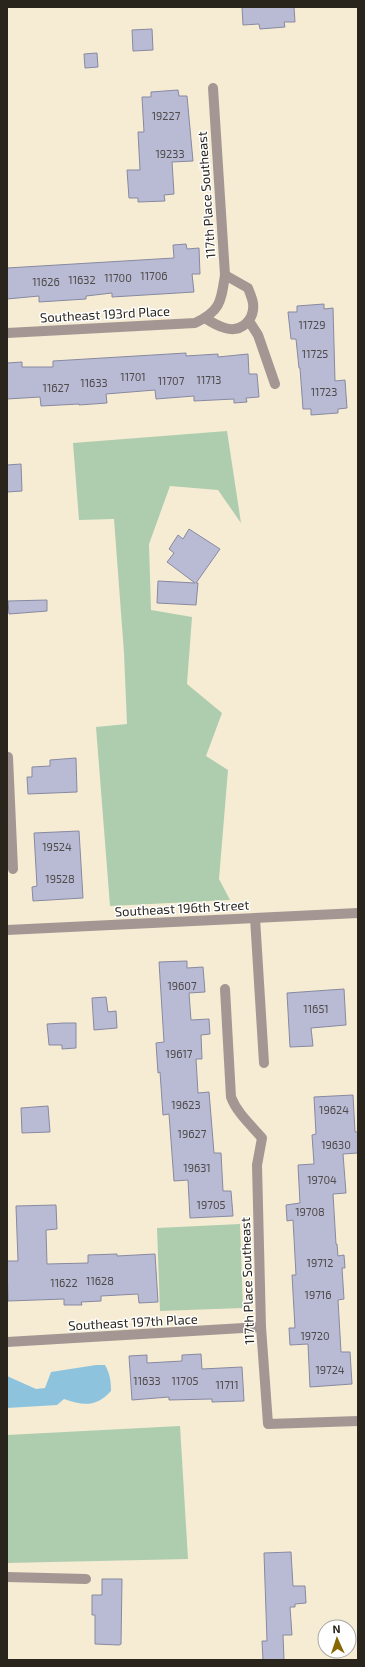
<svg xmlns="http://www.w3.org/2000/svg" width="365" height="1667" viewBox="0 0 365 1667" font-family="'Exo 2',sans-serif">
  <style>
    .green { fill: #aecdaf }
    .water { fill: #8ec3de }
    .building { fill: #b9bbd4; stroke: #8889a1 }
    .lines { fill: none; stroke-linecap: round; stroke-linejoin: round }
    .minor { stroke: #a49793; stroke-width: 10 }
    .labels { text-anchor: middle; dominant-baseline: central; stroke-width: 3; stroke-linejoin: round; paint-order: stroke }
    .number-label { font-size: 11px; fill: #4d4a4a }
    .street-label { font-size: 13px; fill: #29251c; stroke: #fff }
  </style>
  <rect width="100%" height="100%" fill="#f5ecd3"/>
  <!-- green -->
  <g class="green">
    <polygon points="227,431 241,523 218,490 170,486 149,544 151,610 192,617 187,684 222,713 206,756 228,770 219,879 230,900 110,906 96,727 127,724 124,653 114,519 79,520 73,443"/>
    <polygon points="240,1224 243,1308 160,1311 157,1228"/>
    <polygon points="180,1426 188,1559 7,1563 7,1435"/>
  </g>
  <!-- water -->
  <path class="water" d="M96,1365H105C110,1374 111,1381 111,1391C96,1407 84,1406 64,1399L57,1405L7,1408V1376L36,1389L45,1388L51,1372Z"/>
  <!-- building -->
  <g class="building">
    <polygon points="242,7 294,7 295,22 284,22 285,27 260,29 259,24 243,25"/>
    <polygon points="152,29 153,50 133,51 132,30"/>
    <polygon points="97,53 98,67 85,68 84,54"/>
    <polygon points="178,90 179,96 187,96 193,161 172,162 174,194 164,195 165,201 138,202 138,198 129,198 127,170 140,170 138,132 144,132 142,97 151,97 151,92"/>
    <polygon points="186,244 187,249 199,248 200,274 192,274 194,292 112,297 112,293 86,296 86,299 39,302 39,296 7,299 7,268 174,258 173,245"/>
    <polygon points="324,304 324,309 333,308 335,381 345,380 347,408 338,409 338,413 311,415 311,409 303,409 300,368 299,368 296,339 291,339 288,312 297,312 297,306"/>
    <polygon points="186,353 186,356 218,354 218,357 248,354 249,374 257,374 259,397 246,398 247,402 234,403 234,399 194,401 194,396 156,399 155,390 106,394 107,403 79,405 79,404 41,406 40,397 7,399 7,363 22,362 22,367 53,367 53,361"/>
    <polygon points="21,464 22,491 7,492 7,465"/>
    <polygon points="189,529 220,549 196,583 198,583 196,605 157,603 158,581 195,583 167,562 174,553 169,549 178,535 183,539"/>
    <polygon points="47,600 47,611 9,614 8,601"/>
    <polygon points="76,758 77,792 28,794 27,777 32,777 32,767 50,766 50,760"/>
    <polygon points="79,831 83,898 33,901 32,887 37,886 34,833"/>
    <polygon points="187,961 187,968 203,967 205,992 189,993 191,1020 209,1019 210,1034 201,1035 202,1059 196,1059 198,1093 209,1092 214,1153 221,1153 223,1191 231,1191 233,1216 190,1218 188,1180 174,1181 169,1114 163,1115 160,1072 158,1073 156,1043 164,1042 159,962"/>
    <polygon points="344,989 346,1025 311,1028 313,1046 290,1047 287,993"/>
    <polygon points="106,997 108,1012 116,1011 117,1028 94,1030 92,998"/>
    <polygon points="64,1023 76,1023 76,1048 62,1049 62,1045 49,1045 47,1024"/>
    <polygon points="353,1095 355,1132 358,1132 358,1153 343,1154 346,1193 333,1194 336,1244 337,1244 338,1256 344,1255 345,1268 342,1268 344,1299 338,1300 341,1352 350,1352 352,1384 310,1387 308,1344 290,1345 289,1328 295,1328 292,1275 296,1275 293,1220 287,1221 286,1205 300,1203 298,1165 314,1164 312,1135 316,1134 314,1097"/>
    <polygon points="48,1106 50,1132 22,1133 21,1108"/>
    <polygon points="56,1205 57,1229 46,1230 47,1264 88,1263 88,1255 117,1254 117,1256 155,1254 158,1302 139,1303 138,1294 101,1296 101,1301 81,1302 82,1305 64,1305 64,1299 8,1301 7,1261 18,1261 16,1206"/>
    <polygon points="201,1354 202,1369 242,1367 244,1401 212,1402 212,1399 169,1400 169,1397 132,1400 129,1356 147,1355 147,1363 182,1361 182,1355"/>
    <polygon points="291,1552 293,1586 305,1586 306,1603 295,1604 295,1607 290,1607 292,1635 283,1635 284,1660 263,1660 262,1641 267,1641 264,1553"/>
    <polygon points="102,1579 122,1579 121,1644 119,1645 95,1644 95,1615 92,1615 92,1595 102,1595"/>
  </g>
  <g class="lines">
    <!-- minor -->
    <g class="minor">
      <path d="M205,318C211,322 218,326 225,328C241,333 255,320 253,303C252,298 250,293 248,288L225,275"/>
      <polyline points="249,321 258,335 275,384"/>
      <path d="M7,333L195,323C221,311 221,301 225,275L213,88"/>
      <polyline points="8,757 13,869"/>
      <polyline points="255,918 264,1063"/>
      <polyline points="7,930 358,913"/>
      <path d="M225,989L231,1097C237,1113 251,1125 262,1138L257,1165L261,1327L268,1424L358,1421"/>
      <polyline points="7,1342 261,1327"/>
      <polyline points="7,1577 86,1579"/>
    </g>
  </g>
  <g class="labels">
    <!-- number labels -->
    <g class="number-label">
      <text x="166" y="115">19227</text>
      <text x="170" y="153">19233</text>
      <text x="154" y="275">11706</text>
      <text x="118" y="277">11700</text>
      <text x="82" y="279">11632</text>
      <text x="46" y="281">11626</text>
      <text x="312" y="324">11729</text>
      <text x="315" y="353">11725</text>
      <text x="133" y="376">11701</text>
      <text x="209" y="379">11713</text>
      <text x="171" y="380">11707</text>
      <text x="94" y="382">11633</text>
      <text x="56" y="387">11627</text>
      <text x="324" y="391">11723</text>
      <text x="57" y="846">19524</text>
      <text x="60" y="878">19528</text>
      <text x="182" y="985">19607</text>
      <text x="316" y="1008">11651</text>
      <text x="179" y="1053">19617</text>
      <text x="186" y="1104">19623</text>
      <text x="334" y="1109">19624</text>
      <text x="192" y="1133">19627</text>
      <text x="336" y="1144">19630</text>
      <text x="197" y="1167">19631</text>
      <text x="322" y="1179">19704</text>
      <text x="211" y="1204">19705</text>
      <text x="310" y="1211">19708</text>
      <text x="320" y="1262">19712</text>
      <text x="100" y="1280">11628</text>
      <text x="64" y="1282">11622</text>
      <text x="318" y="1294">19716</text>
      <text x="315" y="1335">19720</text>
      <text x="330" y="1369">19724</text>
      <text x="147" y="1380">11633</text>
      <text x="185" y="1380">11705</text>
      <text x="227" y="1384">11711</text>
    </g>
    <!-- street labels -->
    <g class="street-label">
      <text transform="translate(206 195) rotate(-94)">117th Place Southeast</text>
      <text transform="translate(105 314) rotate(-3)">Southeast 193rd Place</text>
      <text transform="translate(182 908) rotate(-3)">Southeast 196th Street</text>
      <text transform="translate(247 1281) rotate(-92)">117th Place Southeast</text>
      <text transform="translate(133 1322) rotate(-3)">Southeast 197th Place</text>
    </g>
  </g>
  <!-- border -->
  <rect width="365" height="1667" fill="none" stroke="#29251c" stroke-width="16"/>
  <!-- north arrow -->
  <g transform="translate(337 1639) rotate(357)"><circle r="19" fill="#ffffff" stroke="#a9a8a4"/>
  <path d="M0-3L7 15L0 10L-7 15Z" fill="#876702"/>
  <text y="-6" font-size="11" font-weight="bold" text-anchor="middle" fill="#29251c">N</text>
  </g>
</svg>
